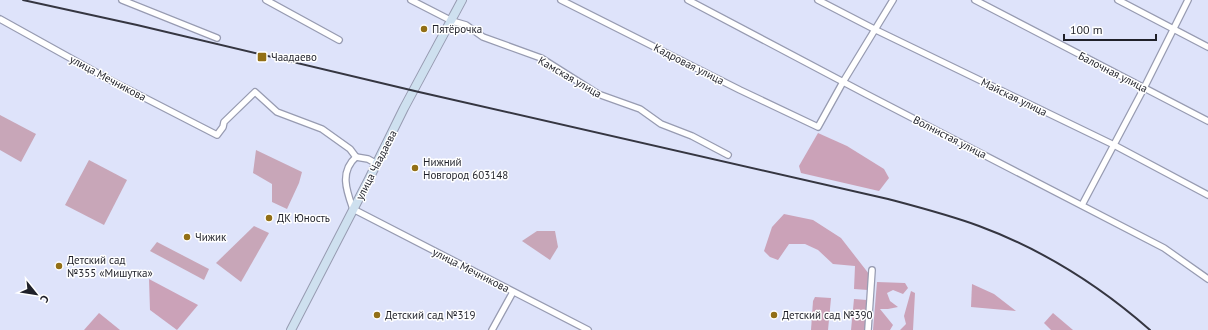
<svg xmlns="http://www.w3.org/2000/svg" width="1208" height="330" viewBox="0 0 1208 330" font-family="'PT Sans',sans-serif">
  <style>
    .green { fill: #c8a6b8 }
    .forest { fill: #cba2b8 }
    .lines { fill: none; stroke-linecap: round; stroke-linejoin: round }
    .street-casing { stroke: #979bb1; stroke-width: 8 }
    .secondary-casing { stroke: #979bb1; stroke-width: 10 }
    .street { stroke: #fff; stroke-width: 5.5 }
    .secondary { stroke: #cee0ef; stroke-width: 8 }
    .rail { stroke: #353641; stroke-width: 2 }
    .poi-dot { fill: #926f16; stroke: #fff; stroke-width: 1.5 }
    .labels { text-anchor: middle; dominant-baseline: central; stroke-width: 3; stroke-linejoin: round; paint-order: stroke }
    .poi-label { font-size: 11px; fill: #1f2029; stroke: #fff; text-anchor: start }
    .street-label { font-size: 11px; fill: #1f2029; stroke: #fff }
  </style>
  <rect width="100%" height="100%" fill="#dee3fa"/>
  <!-- green -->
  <g class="green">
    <polygon points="0,115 36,134 21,162 0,150"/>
    <polygon points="256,150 302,172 299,183 287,209 272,202 272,184 253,173"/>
    <polygon points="89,160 127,180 104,225 65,205"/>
    <polygon points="254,226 269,233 241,282 216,263"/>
    <polygon points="537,231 555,231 558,247 550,260 522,241"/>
    <polygon points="157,242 209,269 204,280 150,251"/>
  </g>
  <!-- forest -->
  <g class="forest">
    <polygon points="818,133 847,146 884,169 889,178 879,191 801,173 799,166"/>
    <polygon points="784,214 813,220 841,238 869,274 868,290 854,289 855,266 833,264 818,250 805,244 789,244 778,260 770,257 764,251 772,227"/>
    <polygon points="149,279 198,305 177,330 150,310"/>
    <polygon points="877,282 905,283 908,288 903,294 893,290 887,293 890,301 898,307 888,309 880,309 893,325 890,330 873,330"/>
    <polygon points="972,284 994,294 1016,311 971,307"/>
    <polygon points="911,291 915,293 913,330 900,330 906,324 904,316"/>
    <polygon points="815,297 831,298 828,330 811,330 813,301"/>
    <polygon points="854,299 867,300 865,330 851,330"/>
    <polygon points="99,313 120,330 84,330"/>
    <polygon points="1053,313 1073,330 1051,330 1044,323"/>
  </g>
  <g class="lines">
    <!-- street casing -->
    <g class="street-casing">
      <g id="street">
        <polyline points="122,0 217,38"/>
        <polyline points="266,0 339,40"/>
        <polyline points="411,0 452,21 466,25 483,37 541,58 598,94 640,109 661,124 692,136 728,155"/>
        <polyline points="561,0 740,90 818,127 843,82 893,0"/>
        <polyline points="688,0 866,94 1164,248 1208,279"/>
        <polyline points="818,0 876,30 1114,145 1208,195"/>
        <polyline points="975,0 1208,121"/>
        <polyline points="1118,0 1208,47"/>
        <polyline points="0,19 108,79 217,135 223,127 224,122 255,92 277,112 322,129 350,149 356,157"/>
        <path d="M377,164L368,159L356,157C339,172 347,192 353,209L588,330"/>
        <polyline points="1082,205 1144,88 1188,0"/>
        <polyline points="492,330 513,292"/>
        <polyline points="868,330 872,270"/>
      </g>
    </g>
    <!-- secondary casing -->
    <g class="secondary-casing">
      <polyline id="secondary" points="291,330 369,179 404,108 462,0"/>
    </g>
    <!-- street -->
    <use href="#street" class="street"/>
    <!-- secondary -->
    <use href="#secondary" class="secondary"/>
    <!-- rail -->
    <path class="rail" d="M23,0L137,25L419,92L888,199C918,207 949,215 979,226C1041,249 1100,286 1150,330"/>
  </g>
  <!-- markers -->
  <g class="poi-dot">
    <circle cx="424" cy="29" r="4"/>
    <rect x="257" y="52" width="10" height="10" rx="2"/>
    <circle cx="415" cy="168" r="4"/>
    <circle cx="269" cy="218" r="4"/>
    <circle cx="187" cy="237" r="4"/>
    <circle cx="59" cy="266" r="4"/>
    <circle cx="377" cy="315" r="4"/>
    <circle cx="774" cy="315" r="4"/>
  </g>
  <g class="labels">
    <!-- poi labels -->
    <g class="poi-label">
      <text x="432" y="29">Пятёрочка</text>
      <text x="271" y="57">Чаадаево</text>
      <text x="423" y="162">Нижний<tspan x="423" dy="13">Новгород 603148</tspan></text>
      <text x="277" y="218">ДК Юность</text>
      <text x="195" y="237">Чижик</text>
      <text x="67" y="260">Детский сад<tspan x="67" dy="13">№355 «Мишутка»</tspan></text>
      <text x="385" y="315">Детский сад №319</text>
      <text x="782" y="315">Детский сад №390</text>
    </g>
    <!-- street labels -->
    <g class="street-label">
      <text transform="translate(689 64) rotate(27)">Кадровая улица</text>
      <text transform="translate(1113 72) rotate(27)">Балочная улица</text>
      <text transform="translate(570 77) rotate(30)">Камская улица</text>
      <text transform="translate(108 78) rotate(28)">улица Мечникова</text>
      <text transform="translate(1014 97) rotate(26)">Майская улица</text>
      <text transform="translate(950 137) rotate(27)">Волнистая улица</text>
      <text transform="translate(376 165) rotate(-63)">улица Чаадаева</text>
      <text transform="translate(471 270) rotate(27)">улица Мечникова</text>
    </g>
  </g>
  <!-- north arrow -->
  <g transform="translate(36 294) rotate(120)" stroke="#ffffff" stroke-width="3" paint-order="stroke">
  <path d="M0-3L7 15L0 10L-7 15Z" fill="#1f2029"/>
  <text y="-6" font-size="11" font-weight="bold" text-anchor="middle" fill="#1f2029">С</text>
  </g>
  <!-- scale -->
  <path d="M1064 34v6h92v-6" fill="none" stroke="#1f2029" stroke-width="2"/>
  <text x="1070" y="34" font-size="12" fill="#1f2029" stroke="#ffffff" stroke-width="3" paint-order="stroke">100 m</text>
</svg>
